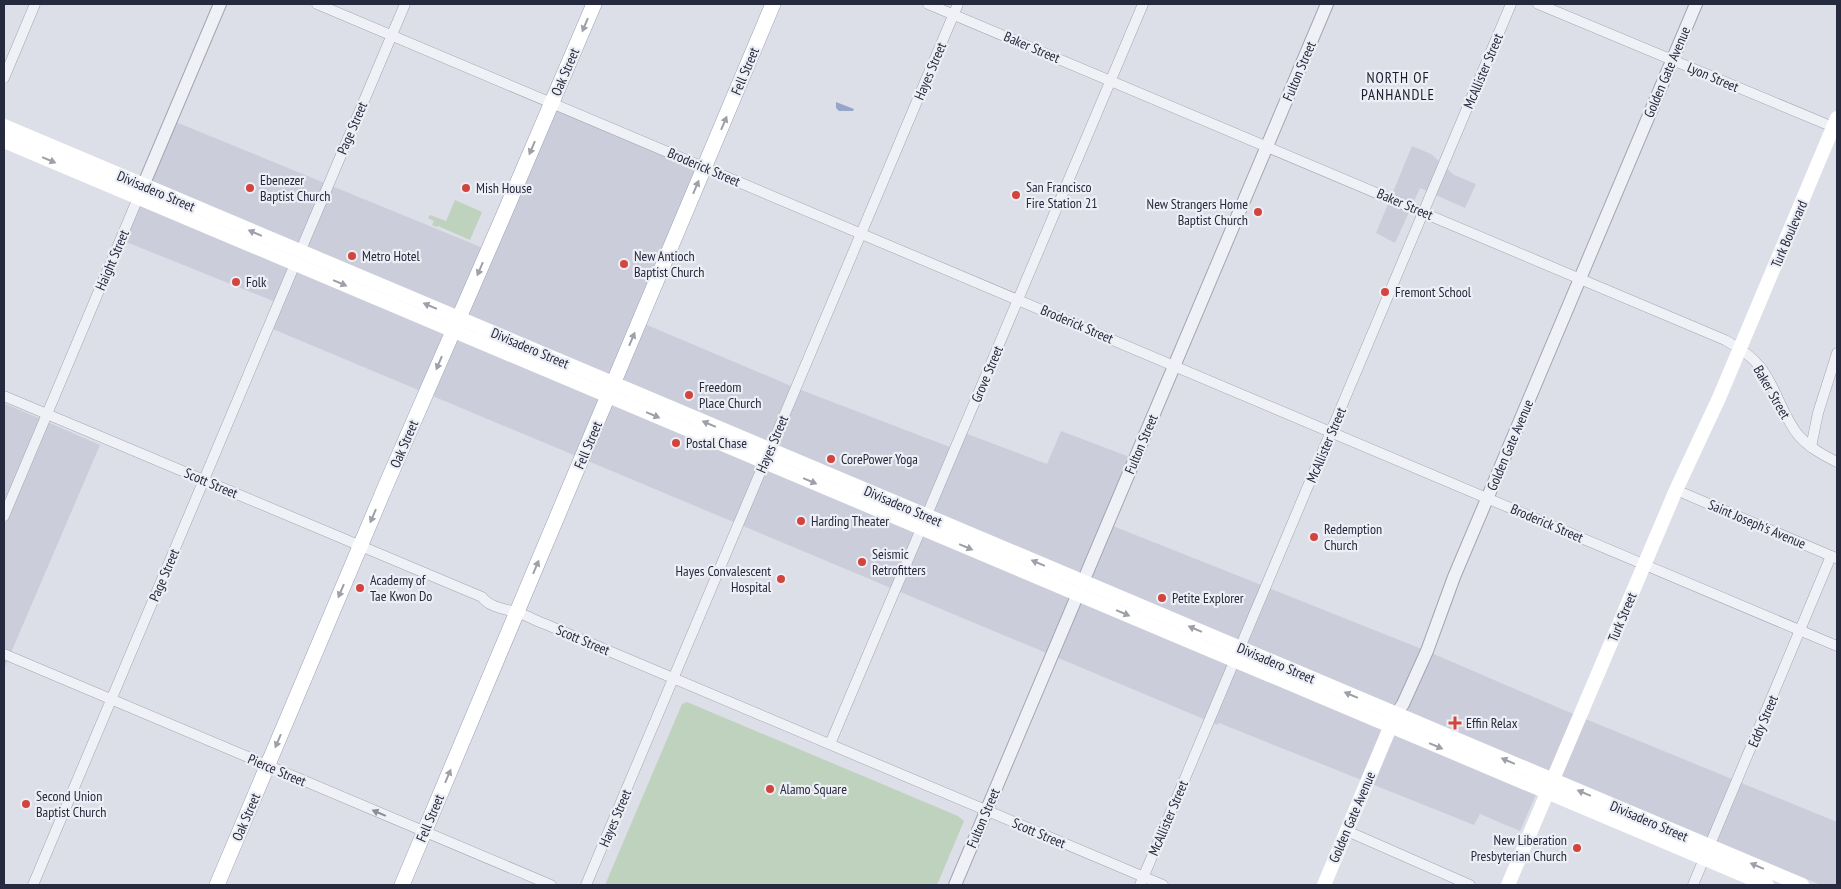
<svg xmlns="http://www.w3.org/2000/svg" width="1841" height="889" viewBox="0 0 1841 889" font-family="'PT Sans Narrow',sans-serif">
  <style>
    .built { fill: #cbceda }
    .green { fill: #bfd2be }
    .water { fill: #97a5c9 }
    .lines { fill: none; stroke-linecap: round; stroke-linejoin: round }
    .minor-casing { stroke: #a2a5b2; stroke-width: 11 }
    .tertiary-casing { stroke: #a2a5b2; stroke-width: 14 }
    .primary-casing { stroke: #9ca1b4; stroke-width: 16 }
    .minor { stroke: #f0f1f6; stroke-width: 10 }
    .tertiary { stroke: #f0f1f6; stroke-width: 12 }
    .secondary { stroke: #fff; stroke-width: 14 }
    .primary { stroke: #fff; stroke-width: 15 }
    .oneway { fill: #9d9fa9 }
    .oneway2 { fill: #8b8e9a }
    .poi-dot { fill: #d2443d; stroke: #edeff5; stroke-width: 2 }
    .labels { text-anchor: middle; dominant-baseline: central; stroke-width: 4.5; stroke-linejoin: round; paint-order: stroke }
    .street-label { font-size: 14px; fill: #262a3f; stroke: #edeff5 }
    .poi-label { font-size: 14px; fill: #262a3f; stroke: #edeff5; text-anchor: start }
    .neighbourhood-label { font-size: 15px; letter-spacing: 1px; fill: #191c30; stroke: #edeff5 }
  </style>
  <rect width="100%" height="100%" fill="#dddfe8"/>
  <!-- built -->
  <g class="built">
    <polygon points="551,103 705,167 640,322 796,388 955,449 962,432 1047,464 1061,431 1135,459 1108,524 1427,651 1571,713 1837,822 1837,885 1821,885 1546,772 1520,831 1480,814 1474,825 1219,723 1218,725 268,327 278,303 121,240 171,120 488,250"/>
    <polygon points="1412,146 1431,154 1454,175 1476,184 1465,208 1420,188 1395,243 1376,233"/>
    <polygon points="4,403 100,445 4,669"/>
  </g>
  <!-- green -->
  <g class="green">
    <polygon points="455,200 482,212 470,240 438,226 437,227 432,225 434,221 428,218 430,215 446,221"/>
    <polygon points="687,702 958,816 964,821 937,885 605,885 682,704"/>
  </g>
  <!-- water -->
  <polygon class="water" points="836,102 854,109 853,111 839,111 836,108"/>
  <g class="lines">
    <!-- minor casing -->
    <g class="minor-casing">
      <g id="minor">
        <polyline points="317,4 1837,646"/>
        <path d="M928,4L1725,340C1738,347 1752,356 1761,368C1777,389 1782,416 1799,436C1810,448 1823,455 1837,462"/>
        <polyline points="1538,4 1833,127"/>
        <polyline points="4,78 35,4"/>
        <polyline points="300,252 405,4"/>
        <path d="M4,396L482,597C490,608 506,609 519,613C528,616 536,621 545,624L1163,885"/>
        <polyline points="1811,447 1818,413 1837,353"/>
        <polyline points="1676,490 1836,558"/>
        <polyline points="4,516 138,198"/>
        <polyline points="4,654 551,885"/>
        <polyline points="830,744 1143,4"/>
        <polyline points="1347,831 1470,885"/>
        <polyline points="33,885 295,264"/>
        <polyline points="586,885 958,4"/>
        <polyline points="1140,885 1511,4"/>
        <polyline points="1693,885 1831,556"/>
      </g>
    </g>
    <!-- tertiary casing -->
    <g class="tertiary-casing">
      <g id="tertiary">
        <polyline points="140,193 220,4"/>
        <polyline points="1396,714 1403,704 1427,651 1454,577 1696,4"/>
        <polyline points="955,885 1327,4"/>
      </g>
    </g>
    <!-- primary casing -->
    <g class="primary-casing">
      <g id="primary">
        <polyline points="217,885 386,485 502,219 594,4"/>
        <polyline points="402,885 773,4"/>
      </g>
    </g>
    <!-- minor -->
    <use href="#minor" class="minor"/>
    <!-- tertiary -->
    <use href="#tertiary" class="tertiary"/>
    <!-- secondary -->
    <g class="secondary">
      <polyline points="4,126 1802,885"/>
      <polyline points="4,141 1767,885"/>
      <polyline points="1324,885 1394,718"/>
      <polyline points="1508,885 1676,490 1719,398 1837,118"/>
    </g>
    <!-- primary -->
    <use href="#primary" class="primary"/>
  </g>
  <!-- one-way arrows -->
  <defs><path id="oneway-solid" d="M-6-.8H1V-3.2L6.5 0L1 3.2V.8H-6Z" transform="scale(1.25)"/></defs>
  <g class="oneway">
    <use href="#oneway-solid" transform="translate(585 25) rotate(113)"/>
    <use href="#oneway-solid" transform="translate(724 123) rotate(-67)"/>
    <use href="#oneway-solid" transform="translate(532 148) rotate(113)"/>
    <use href="#oneway-solid" transform="translate(49 160) rotate(23)"/>
    <use href="#oneway-solid" transform="translate(696 187) rotate(-67)"/>
    <use href="#oneway-solid" transform="translate(255 233) rotate(-157)"/>
    <use href="#oneway-solid" transform="translate(480 269) rotate(113)"/>
    <use href="#oneway-solid" transform="translate(340 283) rotate(23)"/>
    <use href="#oneway-solid" transform="translate(430 306) rotate(-157)"/>
    <use href="#oneway-solid" transform="translate(632 339) rotate(-67)"/>
    <use href="#oneway-solid" transform="translate(439 363) rotate(113)"/>
    <use href="#oneway-solid" transform="translate(653 415) rotate(23)"/>
    <use href="#oneway-solid" transform="translate(709 424) rotate(-157)"/>
    <use href="#oneway-solid" transform="translate(810 481) rotate(23)"/>
    <use href="#oneway-solid" transform="translate(373 516) rotate(113)"/>
    <use href="#oneway-solid" transform="translate(966 547) rotate(23)"/>
    <use href="#oneway-solid" transform="translate(1038 563) rotate(-157)"/>
    <use href="#oneway-solid" transform="translate(536 567) rotate(-67)"/>
    <use href="#oneway-solid" transform="translate(341 591) rotate(113)"/>
    <use href="#oneway-solid" transform="translate(1123 613) rotate(23)"/>
    <use href="#oneway-solid" transform="translate(1195 629) rotate(-157)"/>
    <use href="#oneway-solid" transform="translate(1351 695) rotate(-157)"/>
    <use href="#oneway-solid" transform="translate(278 741) rotate(113)"/>
    <use href="#oneway-solid" transform="translate(1436 746) rotate(23)"/>
    <use href="#oneway-solid" transform="translate(1508 761) rotate(-157)"/>
    <use href="#oneway-solid" transform="translate(448 776) rotate(-67)"/>
    <use href="#oneway-solid" transform="translate(1584 793) rotate(-157)"/>
    <use href="#oneway-solid" transform="translate(1757 866) rotate(-157)"/>
  </g>
  <use class="oneway2" href="#oneway-solid" transform="translate(379 813) rotate(-157)"/>
  <!-- markers -->
  <g class="poi-dot">
    <circle cx="250" cy="188" r="5"/>
    <circle cx="466" cy="188" r="5"/>
    <circle cx="1016" cy="195" r="5"/>
    <circle cx="1258" cy="212" r="5"/>
    <circle cx="352" cy="256" r="5"/>
    <circle cx="624" cy="264" r="5"/>
    <circle cx="236" cy="282" r="5"/>
    <circle cx="1385" cy="292" r="5"/>
    <circle cx="689" cy="395" r="5"/>
    <circle cx="676" cy="443" r="5"/>
    <circle cx="831" cy="459" r="5"/>
    <circle cx="801" cy="521" r="5"/>
    <circle cx="1314" cy="537" r="5"/>
    <circle cx="862" cy="562" r="5"/>
    <circle cx="781" cy="579" r="5"/>
    <circle cx="360" cy="588" r="5"/>
    <circle cx="1162" cy="598" r="5"/>
    <path d="M1452.5 715.5h5v5h5v5h-5v5h-5v-5h-5v-5h5z"/>
    <circle cx="770" cy="789" r="5"/>
    <circle cx="26" cy="804" r="5"/>
    <circle cx="1577" cy="848" r="5"/>
  </g>
  <g class="labels">
    <!-- street labels -->
    <g class="street-label">
      <text transform="translate(1032 47) rotate(23)">Baker Street</text>
      <text transform="translate(745 71) rotate(-67)">Fell Street</text>
      <text transform="translate(930 71) rotate(-67)">Hayes Street</text>
      <text transform="translate(1299 71) rotate(-67)">Fulton Street</text>
      <text transform="translate(1483 71) rotate(-67)">McAllister Street</text>
      <text transform="translate(565 72) rotate(-67)">Oak Street</text>
      <text transform="translate(1667 72) rotate(-67)">Golden Gate Avenue</text>
      <text transform="translate(1713 77) rotate(23)">Lyon Street</text>
      <text transform="translate(352 128) rotate(-67)">Page Street</text>
      <text transform="translate(704 167) rotate(23)">Broderick Street</text>
      <text transform="translate(156 191) rotate(23)">Divisadero Street</text>
      <text transform="translate(1405 204) rotate(23)">Baker Street</text>
      <text transform="translate(1789 234) rotate(-67)">Turk Boulevard</text>
      <text transform="translate(112 260) rotate(-67)">Haight Street</text>
      <text transform="translate(1077 324) rotate(23)">Broderick Street</text>
      <text transform="translate(530 348) rotate(23)">Divisadero Street</text>
      <text transform="translate(987 374) rotate(-67)">Grove Street</text>
      <text transform="translate(1772 392) rotate(60)">Baker Street</text>
      <text transform="translate(404 444) rotate(-67)">Oak Street</text>
      <text transform="translate(772 444) rotate(-67)">Hayes Street</text>
      <text transform="translate(1141 444) rotate(-67)">Fulton Street</text>
      <text transform="translate(588 445) rotate(-67)">Fell Street</text>
      <text transform="translate(1326 445) rotate(-67)">McAllister Street</text>
      <text transform="translate(1510 445) rotate(-67)">Golden Gate Avenue</text>
      <text transform="translate(211 483) rotate(23)">Scott Street</text>
      <text transform="translate(903 506) rotate(23)">Divisadero Street</text>
      <text transform="translate(1547 523) rotate(23)">Broderick Street</text>
      <text transform="translate(1757 524) rotate(23)">Saint Joseph's Avenue</text>
      <text transform="translate(164 575) rotate(-67)">Page Street</text>
      <text transform="translate(1622 617) rotate(-67)">Turk Street</text>
      <text transform="translate(583 640) rotate(23)">Scott Street</text>
      <text transform="translate(1276 663) rotate(23)">Divisadero Street</text>
      <text transform="translate(1763 721) rotate(-67)">Eddy Street</text>
      <text transform="translate(277 770) rotate(23)">Pierce Street</text>
      <text transform="translate(246 817) rotate(-67)">Oak Street</text>
      <text transform="translate(1352 817) rotate(-67)">Golden Gate Avenue</text>
      <text transform="translate(430 818) rotate(-67)">Fell Street</text>
      <text transform="translate(615 818) rotate(-67)">Hayes Street</text>
      <text transform="translate(983 818) rotate(-67)">Fulton Street</text>
      <text transform="translate(1168 818) rotate(-67)">McAllister Street</text>
      <text transform="translate(1649 821) rotate(23)">Divisadero Street</text>
      <text transform="translate(1039 833) rotate(23)">Scott Street</text>
    </g>
    <!-- poi labels -->
    <g class="poi-label">
      <text x="260" y="180">Ebenezer<tspan x="260" dy="16">Baptist Church</tspan></text>
      <text x="1026" y="187">San Francisco<tspan x="1026" dy="16">Fire Station 21</tspan></text>
      <text x="476" y="188">Mish House</text>
      <text x="1248" y="204" text-anchor="end">New Strangers Home<tspan x="1248" dy="16">Baptist Church</tspan></text>
      <text x="362" y="256">Metro Hotel</text>
      <text x="634" y="256">New Antioch<tspan x="634" dy="16">Baptist Church</tspan></text>
      <text x="246" y="282">Folk</text>
      <text x="1395" y="292">Fremont School</text>
      <text x="699" y="387">Freedom<tspan x="699" dy="16">Place Church</tspan></text>
      <text x="686" y="443">Postal Chase</text>
      <text x="841" y="459">CorePower Yoga</text>
      <text x="811" y="521">Harding Theater</text>
      <text x="1324" y="529">Redemption<tspan x="1324" dy="16">Church</tspan></text>
      <text x="872" y="554">Seismic<tspan x="872" dy="16">Retrofitters</tspan></text>
      <text x="771" y="571" text-anchor="end">Hayes Convalescent<tspan x="771" dy="16">Hospital</tspan></text>
      <text x="370" y="580">Academy of<tspan x="370" dy="16">Tae Kwon Do</tspan></text>
      <text x="1172" y="598">Petite Explorer</text>
      <text x="1466" y="723">Effin Relax</text>
      <text x="780" y="789">Alamo Square</text>
      <text x="36" y="796">Second Union<tspan x="36" dy="16">Baptist Church</tspan></text>
      <text x="1567" y="840" text-anchor="end">New Liberation<tspan x="1567" dy="16">Presbyterian Church</tspan></text>
    </g>
    <!-- neighbourhood labels -->
    <g class="neighbourhood-label">
      <text x="1398" y="77">NORTH OF<tspan x="1398" dy="17">PANHANDLE</tspan></text>
    </g>
  </g>
  <!-- border -->
  <rect width="1841" height="889" fill="none" stroke="#262a3f" stroke-width="10"/>
</svg>
